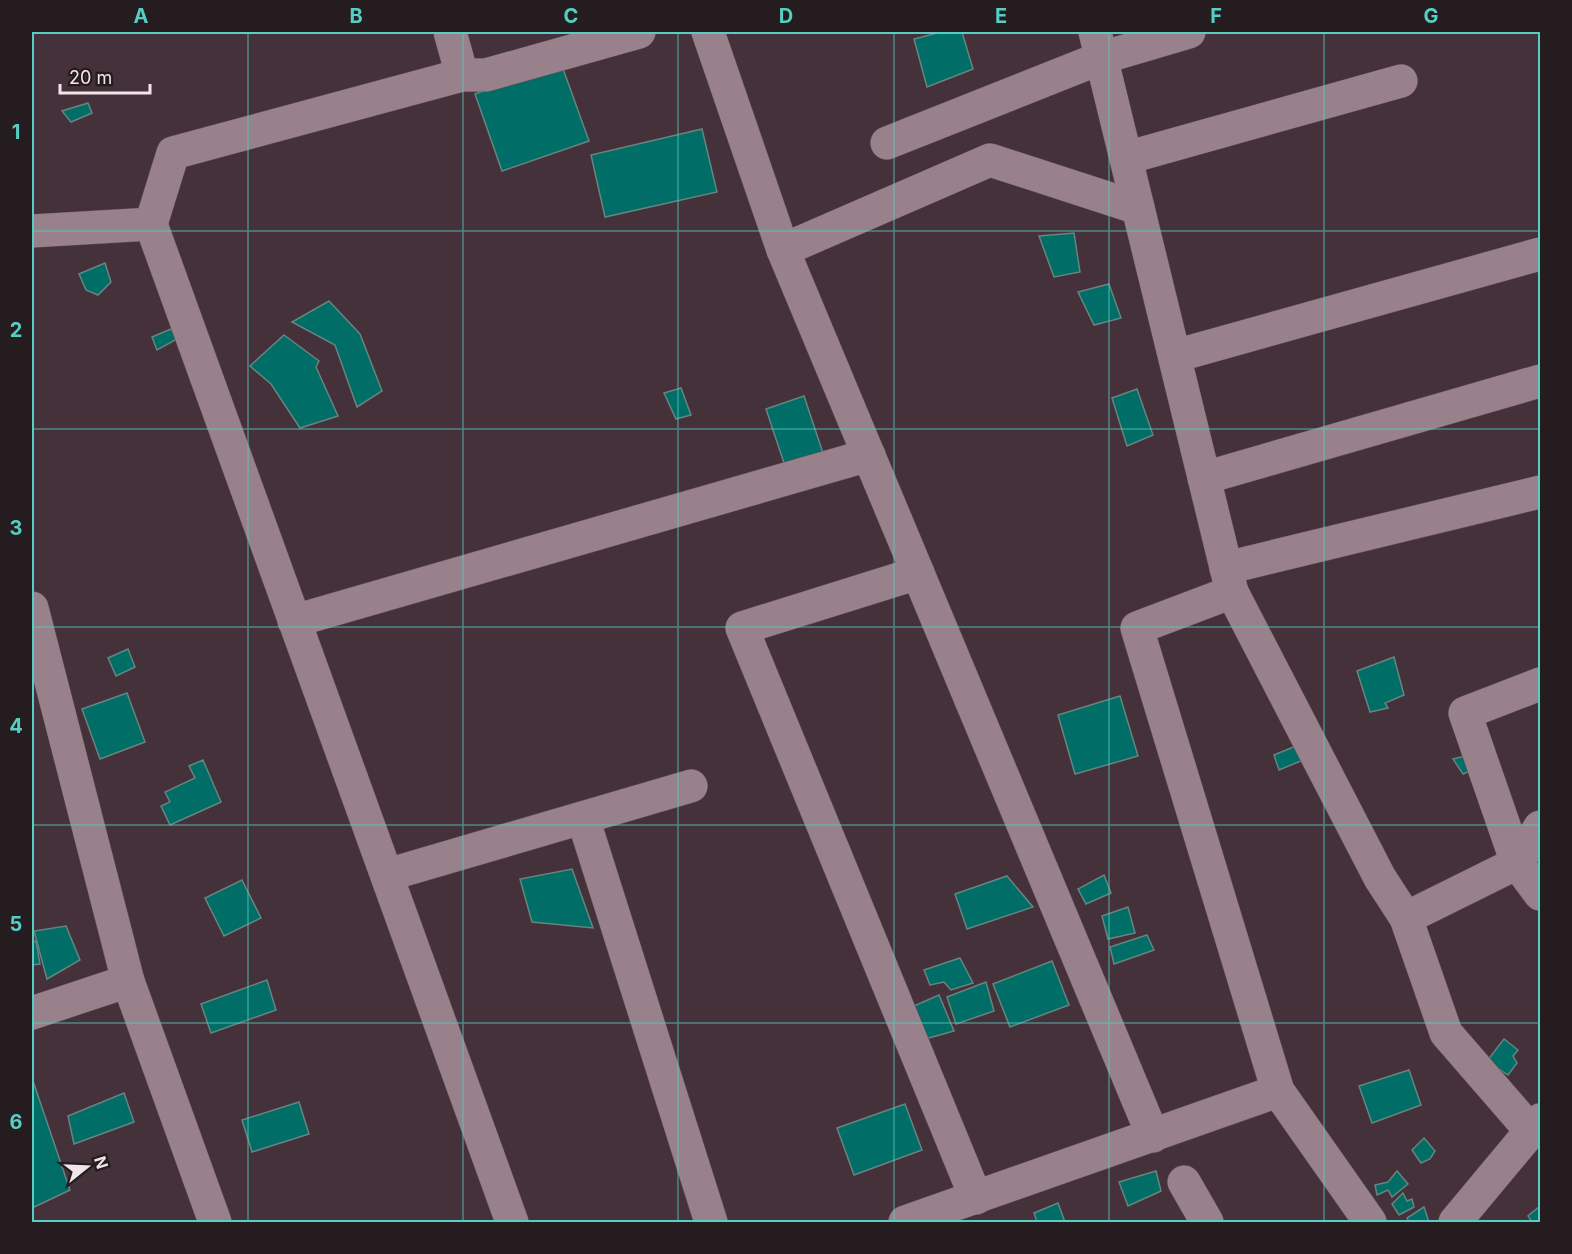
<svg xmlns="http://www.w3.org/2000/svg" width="1572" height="1254" viewBox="0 0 1572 1254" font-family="Inter,sans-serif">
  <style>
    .building { fill: #006d66; stroke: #688480; stroke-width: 1.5 }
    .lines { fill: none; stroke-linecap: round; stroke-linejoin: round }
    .street-casing { stroke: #5e4d55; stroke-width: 34 }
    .street { stroke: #98818b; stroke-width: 33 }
    .grid { fill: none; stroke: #56cec3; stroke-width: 1.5; stroke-opacity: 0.55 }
    .neatline { fill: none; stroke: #56cec3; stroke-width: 2 }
    .grid-label { font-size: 20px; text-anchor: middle; font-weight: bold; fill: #56cec3 }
  </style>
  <rect width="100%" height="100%" fill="#44313a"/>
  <!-- building -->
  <g class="building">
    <polygon points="941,32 962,32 973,69 927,87 914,39"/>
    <polygon points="561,63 589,141 502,171 475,94"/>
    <polygon points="88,103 92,113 71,122 62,111"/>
    <polygon points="702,129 717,192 605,217 591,155"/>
    <polygon points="1074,233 1080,272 1054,277 1039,236"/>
    <polygon points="105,263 111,282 98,295 86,290 79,274"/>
    <polygon points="1109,284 1121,318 1094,325 1078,292"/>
    <polygon points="329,301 360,334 382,391 357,407 335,345 292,322"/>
    <polygon points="171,329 177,339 157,350 152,337"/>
    <polygon points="284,335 319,361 316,367 338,416 300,428 271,384 250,366"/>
    <polygon points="681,388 691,415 676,419 664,393"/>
    <polygon points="1137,389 1153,435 1127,446 1112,398"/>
    <polygon points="804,396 823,453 785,466 766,409"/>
    <polygon points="128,649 135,667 116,676 108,658"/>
    <polygon points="1394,657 1404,695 1385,703 1388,708 1370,712 1357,671"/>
    <polygon points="127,693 145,742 100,759 82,709"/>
    <polygon points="1120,696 1138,756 1075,774 1058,715"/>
    <polygon points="1303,743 1308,758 1279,770 1274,755"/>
    <polygon points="1469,755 1478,768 1463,774 1453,759"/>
    <polygon points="203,760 221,802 170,825 161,806 170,802 165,792 195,778 189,766"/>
    <polygon points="572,869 593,928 532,922 520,879"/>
    <polygon points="1104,875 1111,893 1086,904 1078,889"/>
    <polygon points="1007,876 1033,907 967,929 955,894"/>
    <polygon points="242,880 261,918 224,936 205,898"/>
    <polygon points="1128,907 1135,933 1108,939 1102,916"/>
    <polygon points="66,926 80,960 47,979 34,931"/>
    <polygon points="1147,935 1154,950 1114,964 1110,947"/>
    <polygon points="36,941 40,964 32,965 32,942"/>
    <polygon points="960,958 973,983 951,990 944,982 930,985 924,970"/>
    <polygon points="1052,961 1069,1005 1010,1027 993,984"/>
    <polygon points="267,980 276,1010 211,1033 201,1004"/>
    <polygon points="986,982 994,1011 956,1024 947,997"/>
    <polygon points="939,995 954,1031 925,1039 914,1006"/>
    <polygon points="1504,1039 1518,1050 1513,1056 1517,1063 1508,1075 1487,1061"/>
    <polygon points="1409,1070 1421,1105 1372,1123 1359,1086"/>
    <polygon points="32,1078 70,1190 32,1208"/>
    <polygon points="124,1093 134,1122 74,1144 68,1116"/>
    <polygon points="299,1102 309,1134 252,1152 242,1120"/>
    <polygon points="905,1104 922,1150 854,1175 837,1128"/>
    <polygon points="1424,1138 1435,1151 1430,1159 1421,1163 1412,1150"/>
    <polygon points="1156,1171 1161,1191 1128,1206 1119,1182"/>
    <polygon points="1397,1171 1408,1184 1392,1197 1388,1190 1377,1195 1375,1185 1388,1182"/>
    <polygon points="1403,1193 1407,1201 1412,1199 1414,1207 1399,1215 1392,1204"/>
    <polygon points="1058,1203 1065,1222 1037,1222 1034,1213"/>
    <polygon points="1540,1206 1540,1222 1532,1222 1528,1216"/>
    <polygon points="1424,1207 1429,1222 1409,1222 1407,1218"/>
  </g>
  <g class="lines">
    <!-- street casing -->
    <g class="street-casing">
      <g id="street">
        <polyline points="450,32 462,75"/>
        <polyline points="708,32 783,250 1153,1136"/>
        <polyline points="1095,32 1232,592 1137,628 1278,1091 1370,1222"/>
        <polyline points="887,143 1101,58 1189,32"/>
        <polyline points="1126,158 1401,81"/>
        <polyline points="151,224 173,153 462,75 486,75 639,32"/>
        <polyline points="32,231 151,224 512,1222"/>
        <polyline points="783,250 990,160 1138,208"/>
        <polyline points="1175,356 1540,254"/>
        <polyline points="1204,478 1540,381"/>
        <polyline points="1226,568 1540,492"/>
        <polyline points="918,573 742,628 976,1198"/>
        <polyline points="1232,592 1380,878 1406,918 1446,1033 1531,1131"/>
        <polyline points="32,608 128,981 215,1222"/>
        <polyline points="294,621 869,455"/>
        <polyline points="1540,684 1465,713 1517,863 1540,894"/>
        <polyline points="583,818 711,1222"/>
        <polyline points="387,875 691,786"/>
        <polyline points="1406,918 1517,863 1540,827"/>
        <polyline points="32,1013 128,981"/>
        <polyline points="1184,1182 1207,1222"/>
        <polyline points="905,1222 1278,1091"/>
        <polyline points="1455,1222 1540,1120"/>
      </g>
    </g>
    <!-- street -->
    <use href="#street" class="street"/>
  </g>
  <!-- grid -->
  <path class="grid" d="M248,32V1222M463,32V1222M678,32V1222M894,32V1222M1109,32V1222M1324,32V1222M32,231H1540M32,429H1540M32,627H1540M32,825H1540M32,1023H1540"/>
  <!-- border -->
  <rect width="1572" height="1254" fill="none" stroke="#251c20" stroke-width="66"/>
  <!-- north arrow -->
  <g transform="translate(87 1167) rotate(72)" stroke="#251c20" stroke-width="4.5" paint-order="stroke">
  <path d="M0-4.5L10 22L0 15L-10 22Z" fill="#f2e5ea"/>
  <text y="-9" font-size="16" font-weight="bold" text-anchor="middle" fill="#f2e5ea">N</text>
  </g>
  <!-- scale -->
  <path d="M60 84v9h90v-9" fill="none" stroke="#f2e5ea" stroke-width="3"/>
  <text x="69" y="84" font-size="18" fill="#f2e5ea" stroke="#251c20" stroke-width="4.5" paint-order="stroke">20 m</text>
  <rect x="33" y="33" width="1506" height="1188" class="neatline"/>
  <g class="grid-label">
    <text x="141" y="23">A</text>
    <text x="356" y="23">B</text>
    <text x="571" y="23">C</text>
    <text x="786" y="23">D</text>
    <text x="1001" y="23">E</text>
    <text x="1216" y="23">F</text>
    <text x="1431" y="23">G</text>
    <text x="16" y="139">1</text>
    <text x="16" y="337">2</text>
    <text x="16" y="535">3</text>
    <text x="16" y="733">4</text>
    <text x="16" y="931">5</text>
    <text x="16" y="1129">6</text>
  </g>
</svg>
